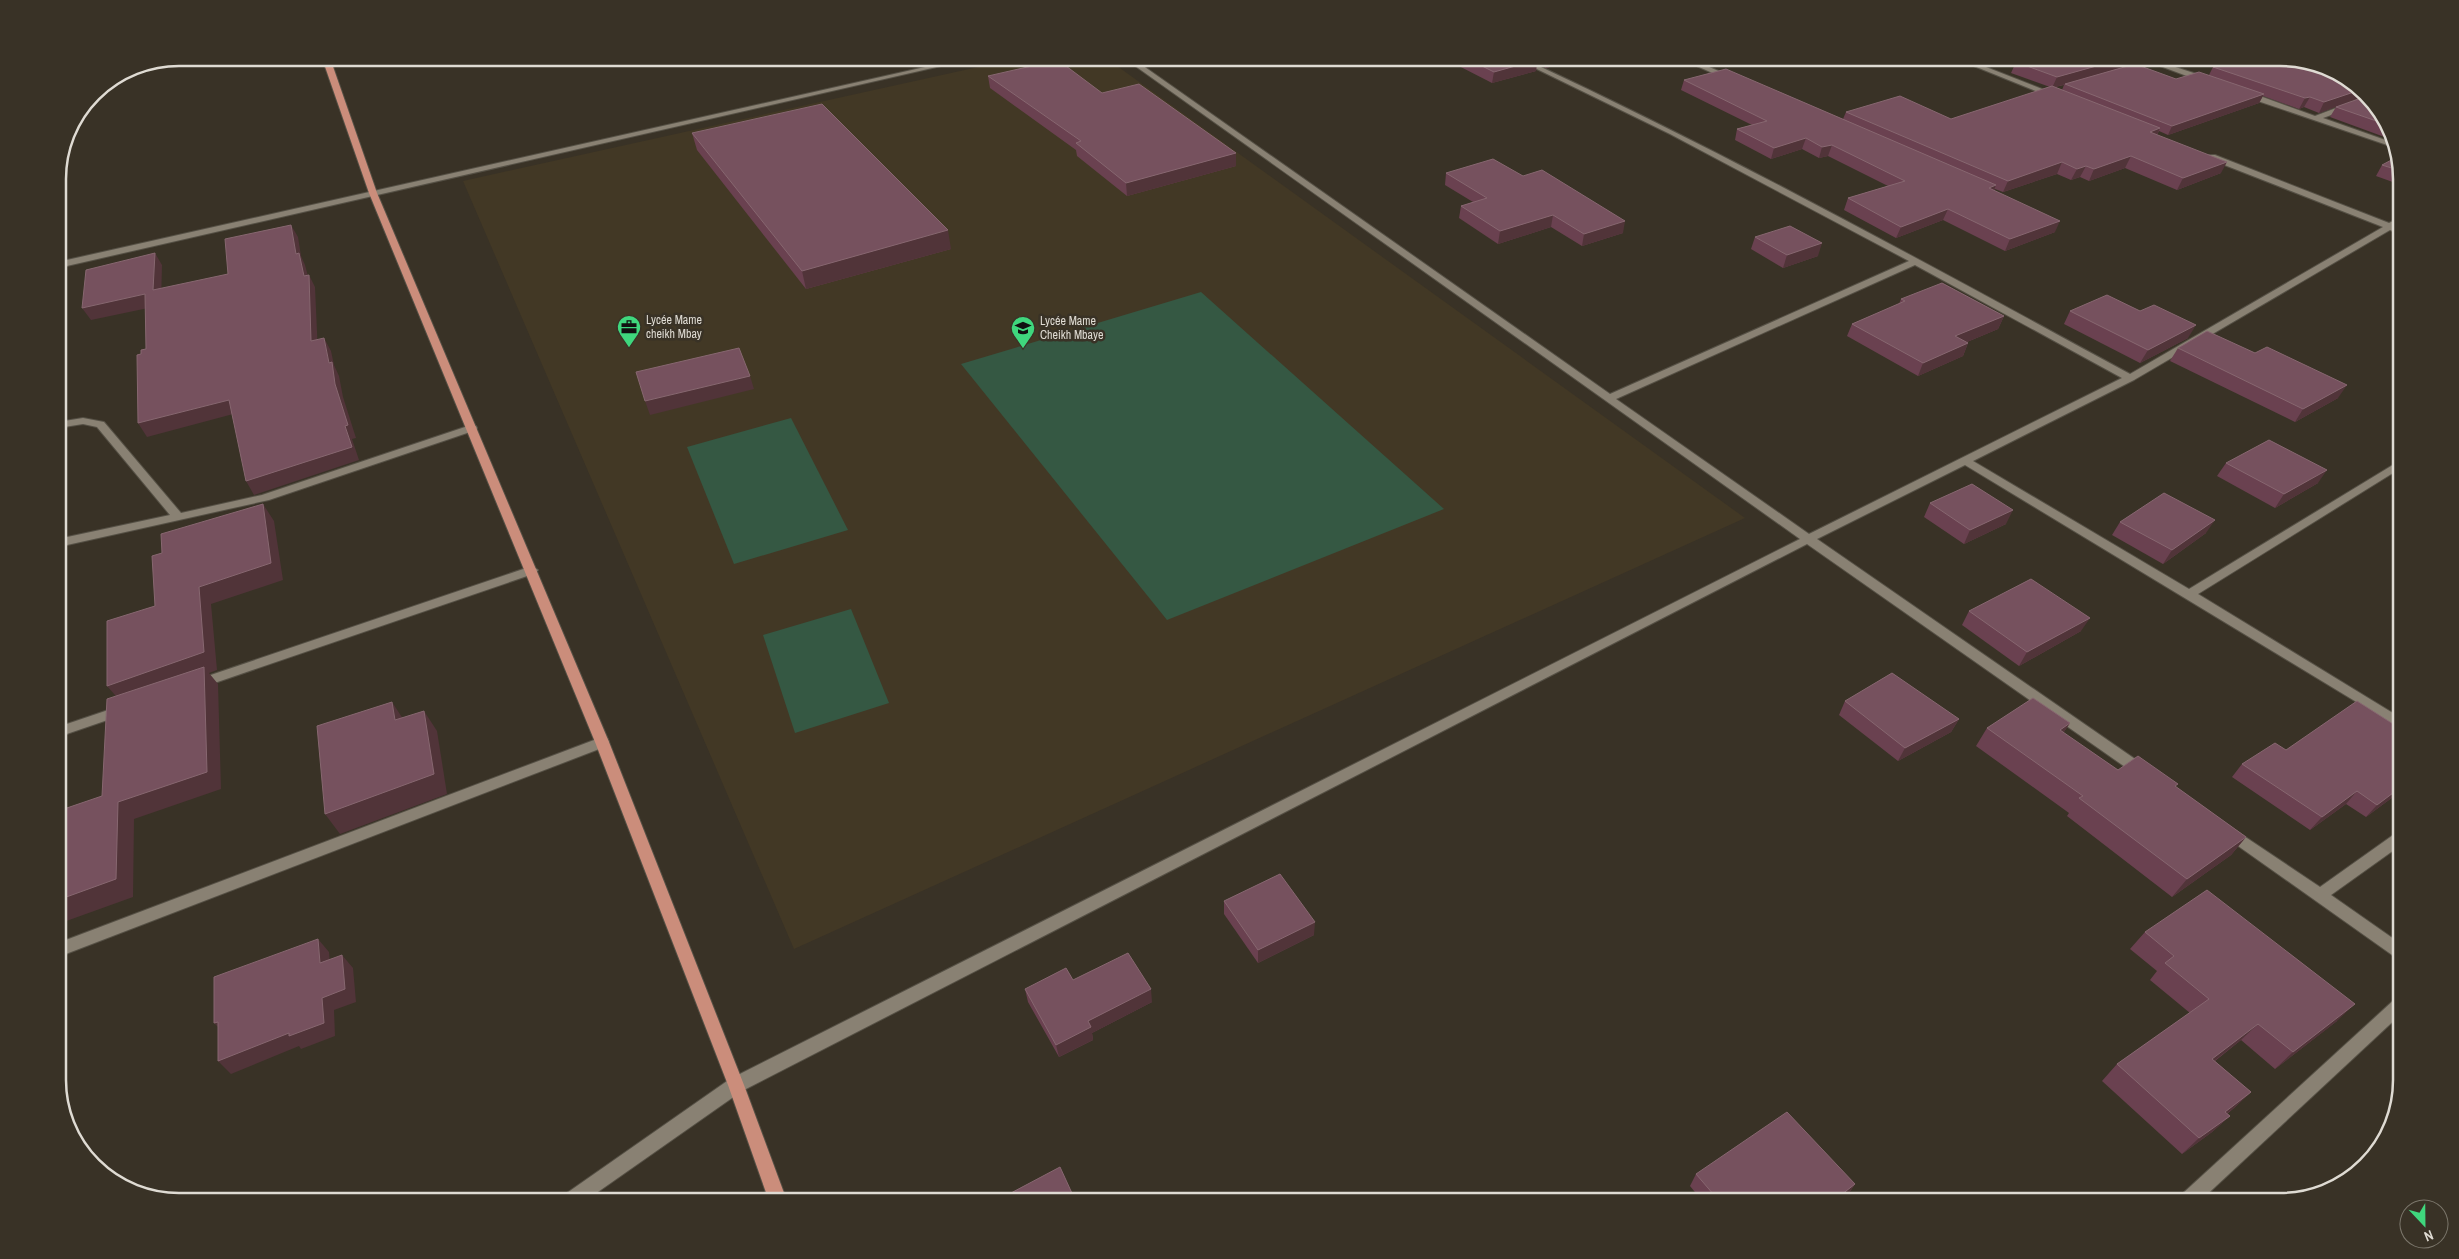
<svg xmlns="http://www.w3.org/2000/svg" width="2459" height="1259" viewBox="0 0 2459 1259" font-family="'Archivo Narrow',sans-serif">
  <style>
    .built { fill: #423825 }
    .green { fill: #355843 }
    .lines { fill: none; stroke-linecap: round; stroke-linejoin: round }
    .minor-casing { stroke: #555045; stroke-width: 2 }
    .major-casing { stroke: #555045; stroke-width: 2 }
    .minor { fill: #898173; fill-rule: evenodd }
    .major { fill: #cb8d7b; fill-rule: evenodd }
    .wall { fill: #6a4150; fill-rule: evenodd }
    .shaded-wall { fill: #513439 }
    .building { fill: #76515e; stroke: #876770 }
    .labels { text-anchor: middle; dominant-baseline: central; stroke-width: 5; stroke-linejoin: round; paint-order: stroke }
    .far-poi-label { font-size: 12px; fill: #dfdbd3; stroke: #393226; text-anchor: start }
    .rim { fill: none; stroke: #dfdbd3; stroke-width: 2.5 }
  </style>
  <rect width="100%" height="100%" fill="#393226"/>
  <!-- built -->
  <polygon class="built" points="1019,58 1106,58 1745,518 794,949 463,181"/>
  <!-- green -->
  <g class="green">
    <polygon points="1201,292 1444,509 1167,620 961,364"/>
    <polygon points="791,418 848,530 734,564 687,447"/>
    <polygon points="851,609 889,703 795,733 763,635"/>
  </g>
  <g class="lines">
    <!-- minor casing -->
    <g class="minor-casing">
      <g id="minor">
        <polygon points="965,58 976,58 58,268 58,262"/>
        <path d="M1124,58H1132L1610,394L1909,261L1670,134L1514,58H1522C1729,154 1929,265 2130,374L2383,227L2209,159V155H2215L2389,223L2401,217V223L2397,226L2401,228V234L2390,230L2134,380L1973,461L2189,589L2401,460V468L2198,594L2401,718V729L1965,465L1817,539L2148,768L2150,772L2148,776L2143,777L2138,776L1807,544L742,1091L585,1201H561L564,1195L730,1079L1800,539ZM1915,265L2122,378L1809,534L1616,399Z"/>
        <polygon points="1679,58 1688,58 1735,78 1728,80"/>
        <polygon points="1954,58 1963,58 2060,96 2053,98"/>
        <polygon points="2154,60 2209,78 2210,80 2203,82 2152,63 2150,62"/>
        <polygon points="2243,92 2249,92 2315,116 2365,97 2369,101 2323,118 2391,142 2393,147 2243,96"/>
        <polygon points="83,418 104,422 181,513 262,495 468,426 476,426 477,428 476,430 269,500 58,547 58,539 170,515 97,427 83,424 58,428 58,422"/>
        <polygon points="532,566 538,570 536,573 203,687 193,687 191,684 193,681"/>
        <polygon points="123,705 128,707 130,710 128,713 58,737 58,727"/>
        <polygon points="602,737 607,738 609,742 607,746 58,957 58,943"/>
        <polygon points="2229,826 2320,887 2396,833 2401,831 2401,845 2331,895 2401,944 2401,959 2395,957 2224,836 2222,832 2224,828"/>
        <polygon points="2401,997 2401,1014 2200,1201 2178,1201 2181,1195 2395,999"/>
      </g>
    </g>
    <!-- major casing -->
    <g class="major-casing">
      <polygon id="major" points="322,58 330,58 377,193 609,742 744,1085 787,1201 769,1201 728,1085 595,742 369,193"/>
    </g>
    <!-- minor -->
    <use href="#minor" class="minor"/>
    <!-- major -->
    <use href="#major" class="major"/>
  </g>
  <!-- wall -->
  <g class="wall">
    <polygon points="1456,58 1582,58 1546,68 1537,63 1536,71 1492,83 1455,64"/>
    <polygon points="1809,58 1861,58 1829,67"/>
    <path d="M2126,58L2121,68L2176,79L2209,75L2213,67L2364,96L2319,113L2304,107L2299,109L2263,96L2259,103L2168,135L2159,131L2157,135L2221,173L2177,190L2125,168L2089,181L2080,177L2071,180L2057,174L2003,192L1995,189L1994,190L2055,232L2005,251L1943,220L1896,238L1844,210L1848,198L1888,186L1828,156L1819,158L1802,149L1771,159L1735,140L1737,129L1752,125L1681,90L1684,80L1843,119L1846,112L1951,119L2050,87L2011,73L2016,62ZM2064,85L2062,90L2055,87Z"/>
    <polygon points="988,76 1102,93 1236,153 1236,166 1127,196 1077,156 1076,150 990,88"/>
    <polygon points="2336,107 2381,111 2390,139 2330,117"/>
    <polygon points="692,133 951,249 806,289 697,150"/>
    <polygon points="2382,165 2401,171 2401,185 2376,176"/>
    <polygon points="1446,173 1623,233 1582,246 1551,227 1498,244 1459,218 1461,206 1473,202 1445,185"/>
    <polygon points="1755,237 1818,256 1783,268 1751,249"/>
    <polygon points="1901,299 2004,316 1998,329 1967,342 1968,343 1963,356 1918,376 1847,336 1852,324 1899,304"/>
    <polygon points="2070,311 2140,311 2188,338 2140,363 2064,324"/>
    <polygon points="2178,348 2338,398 2295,422 2170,361"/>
    <polygon points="2226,463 2318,483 2275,508 2217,476"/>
    <polygon points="1930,503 2006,524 1964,544 1924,517"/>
    <polygon points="2120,522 2206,533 2163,564 2112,535"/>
    <polygon points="1969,611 2081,631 2019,666 1962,625"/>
    <polygon points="1845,701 1959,719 1951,732 1898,761 1839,715"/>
    <polygon points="2070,723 2063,733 2118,770 2176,787 2246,837 2231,855 2172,897 2067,816 2069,813 1976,746 1987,728"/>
    <polygon points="2401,729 2401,791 2366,817 2346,804 2310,830 2232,777 2242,764 2286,750"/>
    <polygon points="1224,901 1314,935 1258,963 1224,914"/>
    <polygon points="2145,932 2337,1021 2275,1069 2241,1040 2215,1061 2251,1092 2234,1108 2227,1114 2230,1116 2212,1132 2182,1154 2102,1081 2117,1064 2190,1013 2150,980 2157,971 2130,949"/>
    <polygon points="1073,980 1152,1002 1092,1033 1093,1040 1059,1057 1028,1002 1025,989"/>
    <polygon points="1696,1174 1855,1184 1847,1196 1840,1202 1703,1202 1690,1186"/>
  </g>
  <!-- shaded-wall -->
  <g class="shaded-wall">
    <polygon points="1548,58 1582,58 1546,68"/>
    <polygon points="1832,58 1861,58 1829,67"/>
    <polygon points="2126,58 2121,68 2052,88 2057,77"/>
    <polygon points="1537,60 1536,71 1492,83 1494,72"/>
    <polygon points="2357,91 2364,96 2319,113 2324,102"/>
    <polygon points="2264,94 2259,103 2168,135 2172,126"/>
    <polygon points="2310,97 2304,107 2299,109 2305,98"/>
    <polygon points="2160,128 2155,139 2150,132"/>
    <polygon points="1806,138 1802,149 1771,159 1774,148"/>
    <polygon points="1832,145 1828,156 1819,158 1822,147"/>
    <polygon points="1236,153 1236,166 1127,196 1126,183"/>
    <polygon points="2131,156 2125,168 2089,181 2094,169"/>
    <polygon points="2062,162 2057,174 2003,192 2008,181"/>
    <polygon points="2227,162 2221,173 2177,190 2183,178"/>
    <polygon points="2086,166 2080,177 2071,180 2077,169"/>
    <polygon points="1996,185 1992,196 1989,188"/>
    <polygon points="1948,209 1943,220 1896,238 1901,227"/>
    <polygon points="1553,215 1551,227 1498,244 1500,231"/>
    <polygon points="1625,221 1623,233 1582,246 1584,234"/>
    <polygon points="2060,221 2055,232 2005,251 2010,239"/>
    <polygon points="291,225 298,237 301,256 305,265 309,280 309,275 315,287 318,354 311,341 304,276 296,254"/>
    <polygon points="948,230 951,249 806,289 802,271"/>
    <polygon points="1822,243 1818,256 1783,268 1787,255"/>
    <polygon points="155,253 162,265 161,303 153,290"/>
    <polygon points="145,294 153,307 91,320 82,308"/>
    <polygon points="2004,316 1998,329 1950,349 1955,336"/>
    <polygon points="2196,325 2188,338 2140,363 2148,350"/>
    <polygon points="324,338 331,351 334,365 339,376 343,397 356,438 352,439 359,460 254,495 246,481 345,426 329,363"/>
    <polygon points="1968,343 1963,356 1918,376 1923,363"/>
    <polygon points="750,376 754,389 650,415 645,401"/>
    <polygon points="2347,385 2338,398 2295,422 2303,409"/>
    <polygon points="229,400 237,413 147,437 138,423"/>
    <polygon points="2327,470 2318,483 2275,508 2284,494"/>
    <polygon points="263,504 274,521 283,580 211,604 217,670 209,673 218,684 221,789 134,819 133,897 58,924 58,900 118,802 122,703 107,686 199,587"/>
    <polygon points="2013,510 2006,524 1964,544 1970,530"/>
    <polygon points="2215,520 2206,533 2163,564 2172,550"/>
    <polygon points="2090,618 2081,631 2019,666 2027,652"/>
    <polygon points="392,702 405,722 395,720"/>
    <polygon points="424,711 437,731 447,794 340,834 325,814"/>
    <polygon points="1959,719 1951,732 1898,761 1905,748"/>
    <polygon points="2070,723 2058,741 2060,730"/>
    <polygon points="2401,787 2401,791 2366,817 2377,805"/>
    <polygon points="2357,791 2346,804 2310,830 2322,817"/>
    <polygon points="2246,837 2231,855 2172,897 2187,879"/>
    <polygon points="1315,922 1314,935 1258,963 1258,950"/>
    <polygon points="318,939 329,952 331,976 320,963"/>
    <polygon points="342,955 353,968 356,1002 334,1010 335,1036 301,1049 299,1046 231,1074 218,1061 322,998"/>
    <polygon points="1151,989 1152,1002 1092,1033 1093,1040 1059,1057 1056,1045 1088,1021"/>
    <polygon points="2355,1004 2337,1021 2275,1069 2293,1052"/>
    <polygon points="218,1022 227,1036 214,1023"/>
    <polygon points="2258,1024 2241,1040 2196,1075 2212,1059"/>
    <polygon points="2251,1092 2234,1108 2207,1128 2225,1112"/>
    <polygon points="2230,1116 2212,1132 2182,1154 2199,1138"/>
    <polygon points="1855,1184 1847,1196 1840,1202 1832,1202"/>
  </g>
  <!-- building -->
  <g class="building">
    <polygon points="1466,58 1533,58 1537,60 1494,72"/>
    <polygon points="2031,58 2125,58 2057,77 2016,62"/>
    <polygon points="2243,58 2280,58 2334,70 2357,91 2324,102 2310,97 2305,98 2213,67"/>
    <polygon points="1058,60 1102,93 1139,84 1236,153 1126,183 1076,143 1081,141 988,76"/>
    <polygon points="2135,64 2176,79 2199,72 2264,94 2172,126 2065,84"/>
    <polygon points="1726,69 1996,185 1989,188 2060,221 2010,239 1948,209 1901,227 1848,198 1905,181 1832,145 1822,147 1806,138 1774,148 1737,129 1767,121 1684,80"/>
    <polygon points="2052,86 2160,128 2150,132 2227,162 2183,178 2131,156 2094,169 2086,166 2077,169 2062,162 2008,181 1846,112 1900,96 1951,119"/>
    <polygon points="2364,97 2381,111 2385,124 2336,107"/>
    <polygon points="822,104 948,230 802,271 692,133"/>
    <polygon points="2397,157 2401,171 2382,165"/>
    <polygon points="1493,159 1523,176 1542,170 1625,221 1584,234 1553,215 1500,231 1461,206 1487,198 1446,173"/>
    <polygon points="291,225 296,254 299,253 304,276 309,275 311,341 324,338 329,363 332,362 335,384 348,425 345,426 352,447 246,481 229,400 138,423 137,355 141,354 141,350 146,349 145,294 82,308 86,270 155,253 153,290 228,274 225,239"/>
    <polygon points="1790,226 1822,243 1787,255 1755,237"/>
    <polygon points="1942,283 2004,316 1955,336 1968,343 1923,363 1852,324 1905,301 1901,299"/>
    <polygon points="2107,295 2140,311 2154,305 2196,325 2148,350 2070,311"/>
    <polygon points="2207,331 2255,353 2267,347 2347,385 2303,409 2178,348"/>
    <polygon points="739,348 750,376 645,401 636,372"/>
    <polygon points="2269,440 2327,470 2284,494 2226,463"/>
    <polygon points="1972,484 2013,510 1970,530 1930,503"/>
    <polygon points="2164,493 2215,520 2172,550 2120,522"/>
    <polygon points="263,504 271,563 199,587 204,652 107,686 107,621 155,606 152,556 162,553 161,534"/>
    <polygon points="2031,579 2090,618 2027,652 1969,611"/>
    <polygon points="204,667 207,772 118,802 116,879 58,900 58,811 102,796 107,699"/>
    <polygon points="1892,673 1959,719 1905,748 1845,701"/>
    <polygon points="2033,698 2070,723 2060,730 2118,770 2138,756 2178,784 2175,786 2246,837 2187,879 2079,798 2083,796 1987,728"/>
    <polygon points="2357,701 2401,729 2401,787 2377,805 2357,791 2322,817 2242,764 2275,743 2286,750"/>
    <polygon points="392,702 395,720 424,711 434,774 325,814 317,726"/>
    <polygon points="1280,874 1315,922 1258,950 1224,901"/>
    <polygon points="2207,890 2355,1004 2293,1052 2258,1024 2212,1059 2251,1092 2225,1112 2230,1116 2199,1138 2117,1064 2209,999 2165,963 2174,956 2145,932"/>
    <polygon points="318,939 320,963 342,955 345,989 322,998 324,1023 289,1036 289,1033 218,1061 218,1022 214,1023 214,977"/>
    <polygon points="1128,953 1151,989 1088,1021 1091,1027 1056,1045 1025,989 1066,968 1073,980"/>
    <polygon points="1787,1112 1855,1184 1832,1202 1720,1202 1696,1174"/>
    <polygon points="1060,1167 1076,1202 994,1202"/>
  </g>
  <!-- icons -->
  <defs>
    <g id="office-pin" transform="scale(1.25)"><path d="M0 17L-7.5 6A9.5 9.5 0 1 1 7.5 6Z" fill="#3fd77d" stroke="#393226"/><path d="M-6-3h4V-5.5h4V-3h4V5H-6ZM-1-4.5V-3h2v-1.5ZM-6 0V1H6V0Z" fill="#111"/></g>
    <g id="school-pin" transform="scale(1.25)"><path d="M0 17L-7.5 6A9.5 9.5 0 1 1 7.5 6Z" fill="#3fd77d" stroke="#393226"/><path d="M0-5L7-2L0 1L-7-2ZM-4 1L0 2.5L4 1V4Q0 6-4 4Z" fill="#111"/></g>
  </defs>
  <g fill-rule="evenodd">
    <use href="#office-pin" x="629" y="327"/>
    <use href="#school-pin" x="1023" y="328"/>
  </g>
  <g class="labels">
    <!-- far-poi labels -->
    <g class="far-poi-label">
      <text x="646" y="320">Lycée Mame<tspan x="646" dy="14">cheikh Mbay</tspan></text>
      <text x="1040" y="321">Lycée Mame<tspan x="1040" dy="14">Cheikh Mbaye</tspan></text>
    </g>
  </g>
  <!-- crop -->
  <path d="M0 0H2459V1259H0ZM179 66H2280A113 113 0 0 1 2393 179V1080A113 113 0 0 1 2280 1193H179A113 113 0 0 1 66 1080V179A113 113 0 0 1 179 66Z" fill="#393226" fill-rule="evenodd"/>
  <path class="rim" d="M179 66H2280A113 113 0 0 1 2393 179V1080A113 113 0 0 1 2280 1193H179A113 113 0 0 1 66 1080V179A113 113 0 0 1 179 66Z"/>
  <!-- north arrow -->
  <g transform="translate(2424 1224) rotate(158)"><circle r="24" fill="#393226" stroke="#7b766b"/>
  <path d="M0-4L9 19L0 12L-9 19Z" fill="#3fd77d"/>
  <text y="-8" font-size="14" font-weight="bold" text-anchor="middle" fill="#dfdbd3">N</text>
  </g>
</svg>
